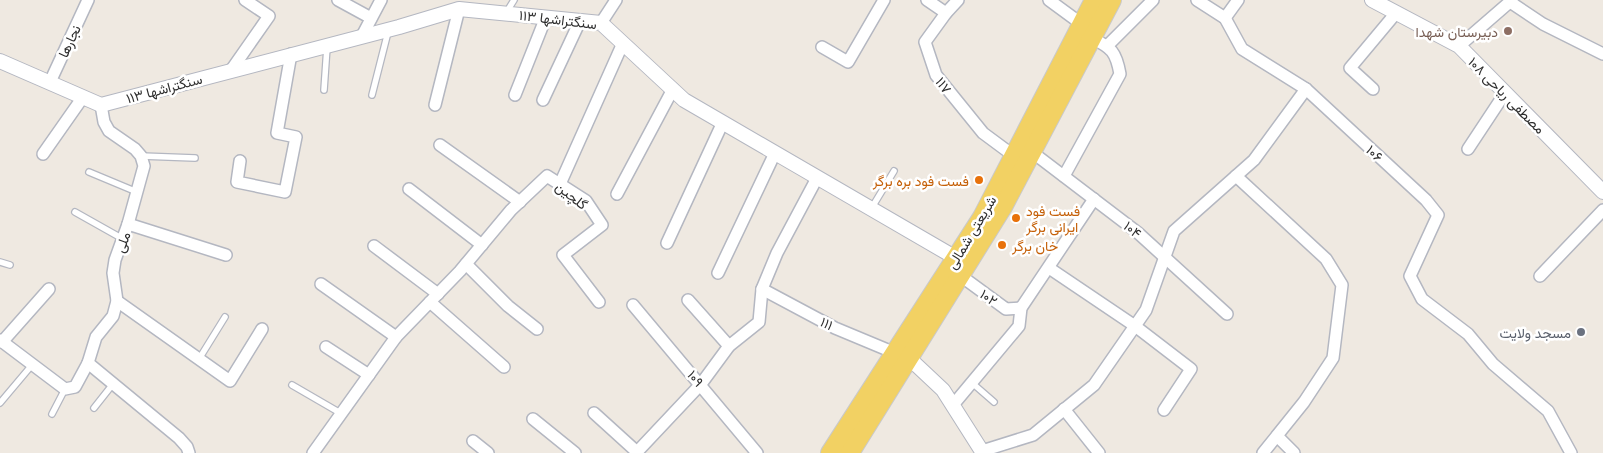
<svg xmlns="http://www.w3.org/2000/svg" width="1603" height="453" viewBox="0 0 1603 453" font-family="'Open Sans',Vazirmatn,sans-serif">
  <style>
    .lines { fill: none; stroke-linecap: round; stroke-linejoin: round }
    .service-casing { stroke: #b4b7c1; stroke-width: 8 }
    .minor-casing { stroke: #b4b7c1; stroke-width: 14 }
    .tertiary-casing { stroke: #b4b7c1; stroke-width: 16 }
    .primary-casing { stroke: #c9c9c9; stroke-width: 20 }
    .service { stroke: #fff; stroke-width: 5.5 }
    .minor { stroke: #fff; stroke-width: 11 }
    .tertiary { stroke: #fff; stroke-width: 14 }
    .primary { stroke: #f2d163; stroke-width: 18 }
    .education-dot { fill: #8d6e63; stroke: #fff; stroke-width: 2 }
    .food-dot { fill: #e8710a; stroke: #fff; stroke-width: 2 }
    .worship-dot { fill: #6b7280; stroke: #fff; stroke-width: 2 }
    .labels { text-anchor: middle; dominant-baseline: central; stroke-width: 5; stroke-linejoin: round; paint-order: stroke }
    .street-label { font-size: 14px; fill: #2e2e2e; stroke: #fff }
    .education-label { font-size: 14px; fill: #785e54; stroke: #fff; text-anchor: end }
    .food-label { font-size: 14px; fill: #c56008; stroke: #fff; text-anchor: start }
    .worship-label { font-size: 14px; fill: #5b616d; stroke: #fff; text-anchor: end }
  </style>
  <rect width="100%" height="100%" fill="#efe9e1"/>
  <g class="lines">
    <!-- service casing -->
    <g class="service-casing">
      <g id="service">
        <polyline points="506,13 514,0"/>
        <polyline points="324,90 327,47"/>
        <polyline points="372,95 388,32"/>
        <polyline points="141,156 195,158"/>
        <polyline points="89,172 137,192"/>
        <polyline points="871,209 894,171"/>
        <polyline points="75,212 123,239"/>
        <polyline points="0,262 10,265"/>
        <polyline points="199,359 225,317"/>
        <polyline points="971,382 994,402"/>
        <polyline points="292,385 342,414"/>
        <polyline points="0,403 32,365"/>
        <polyline points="94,408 113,384"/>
        <polyline points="52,414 65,389"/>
      </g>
    </g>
    <!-- minor casing -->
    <g class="minor-casing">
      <g id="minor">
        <polyline points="338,0 371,18"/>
        <polyline points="927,0 946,13"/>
        <polyline points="958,0 946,13 925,42 936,75 983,133 1014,156"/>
        <polyline points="1049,0 1083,25"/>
        <polyline points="1197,0 1225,18 1242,49 1306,89 1426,200 1438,215 1410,276 1422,299 1468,334 1493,364 1548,411 1571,453"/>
        <polyline points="1510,2 1543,24 1603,54"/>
        <polyline points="1225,18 1238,0"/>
        <polyline points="601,23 616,0"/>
        <polyline points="362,36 381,0"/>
        <polyline points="1107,46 1153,0"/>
        <polyline points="1459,46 1512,0"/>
        <polyline points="822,47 848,62 884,0"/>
        <polyline points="232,69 269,16 245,0"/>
        <polyline points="50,82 88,0"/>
        <polyline points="1373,89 1350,68 1396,13"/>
        <polyline points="515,95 546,17"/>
        <polyline points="543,100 580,21"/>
        <polyline points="435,105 459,9"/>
        <polyline points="440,145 520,202"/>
        <polyline points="1468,149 1505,93"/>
        <polyline points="1032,152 1137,232 1227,314"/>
        <polyline points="43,154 83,97"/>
        <polyline points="240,161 237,182 285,192 296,137 277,133 291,54"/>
        <path d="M1064,176L1120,74C1116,52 1112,48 1092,38"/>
        <polyline points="1236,176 1326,259 1342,285 1333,358 1304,402 1263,453"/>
        <polyline points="560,184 623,43"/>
        <polyline points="409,189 482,245"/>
        <polyline points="617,194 673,89"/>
        <polyline points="128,224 226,255"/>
        <polyline points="667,243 723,122"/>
        <polyline points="374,246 438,294"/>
        <polyline points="466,264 508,306 537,329"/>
        <polyline points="1049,268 1135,326 1191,369 1164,410"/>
        <polyline points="718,273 775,153"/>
        <polyline points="961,276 1006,309 1021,308"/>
        <polyline points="1540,276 1603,210"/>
        <polyline points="321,284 396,337"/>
        <polyline points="762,289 835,328 895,353"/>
        <polyline points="688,300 729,346"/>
        <polyline points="117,301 230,381 262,329"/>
        <polyline points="430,302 504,367"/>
        <polyline points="633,305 757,453"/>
        <polyline points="0,340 65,389 75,387 88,363 96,337 113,316 117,301 113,273 115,260 128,224 144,166 141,156 135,149 109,131 104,122 101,105"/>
        <polyline points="2,342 49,289"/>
        <polyline points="326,347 369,375"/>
        <polyline points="88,363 179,438 187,447 189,453"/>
        <polyline points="953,405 1019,326 1021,308 1094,199"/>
        <polyline points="1064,409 1099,453"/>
        <polyline points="594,413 637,452"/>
        <polyline points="533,419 575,453"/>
        <polyline points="1277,436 1294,453"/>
        <polyline points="473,441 488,453"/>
        <polyline points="982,451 1033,435 1094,385 1146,310 1174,231 1254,160 1306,89"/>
        <polyline points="313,453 396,337 460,271 511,210 547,176 586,201 602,225 563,255 599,302"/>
        <polyline points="636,453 701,384 729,346 759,322 762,289 777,253 817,178"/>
      </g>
    </g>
    <!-- tertiary casing -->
    <g class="tertiary-casing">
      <g id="tertiary">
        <polyline points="1372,0 1459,46 1603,192"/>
        <polyline points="0,61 101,105 399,27 459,9 601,23 684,100 956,258"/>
        <polyline points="910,359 943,390 983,453"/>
      </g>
    </g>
    <!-- primary casing -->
    <g class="primary-casing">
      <g id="primary">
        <polyline points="830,453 982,217 1094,0"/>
        <polyline points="850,453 1003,207 1112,0"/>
      </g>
    </g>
    <!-- service -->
    <use href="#service" class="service"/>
    <!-- minor -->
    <use href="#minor" class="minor"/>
    <!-- tertiary -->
    <use href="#tertiary" class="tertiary"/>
    <!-- primary -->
    <use href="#primary" class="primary"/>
  </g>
  <!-- markers -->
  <circle class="education-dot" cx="1508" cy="31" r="5"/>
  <g class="food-dot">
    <circle cx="979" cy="180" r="5"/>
    <circle cx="1016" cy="218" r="5"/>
    <circle cx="1002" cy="245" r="5"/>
  </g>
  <circle class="worship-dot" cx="1581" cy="332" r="5"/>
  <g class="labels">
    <!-- street labels -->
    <g class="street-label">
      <text transform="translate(558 19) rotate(7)">سنگتراشها ۱۱۳</text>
      <text transform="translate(69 41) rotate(-65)">نجارها</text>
      <text transform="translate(944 85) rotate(53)">۱۱۷</text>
      <text transform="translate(164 88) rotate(-15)">سنگتراشها ۱۱۳</text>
      <text transform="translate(1507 95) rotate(45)">مصطفی ریاحی ۱۰۸</text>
      <text transform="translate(1375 153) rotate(43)">۱۰۶</text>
      <text transform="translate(572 195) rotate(38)">گلچین</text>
      <text transform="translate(1133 229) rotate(39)">۱۰۴</text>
      <text transform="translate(971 232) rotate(-59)">شریعتی شمالی</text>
      <text transform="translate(122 242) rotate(-70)">ملی</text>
      <text transform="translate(989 297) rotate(35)">۱۰۲</text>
      <text transform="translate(827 323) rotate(27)">۱۱۱</text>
      <text transform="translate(696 378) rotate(50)">۱۰۹</text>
    </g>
    <!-- education labels -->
    <g class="education-label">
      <text x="1498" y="31">دبیرستان شهدا</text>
    </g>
    <!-- food labels -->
    <g class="food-label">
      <text x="969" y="180" text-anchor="end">فست فود بره برگر</text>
      <text x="1026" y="210">فست فود<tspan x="1026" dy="16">ایرانی برگر</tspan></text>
      <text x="1012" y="245">خان برگر</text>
    </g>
    <!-- worship labels -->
    <g class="worship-label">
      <text x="1571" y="332">مسجد ولایت</text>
    </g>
  </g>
</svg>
